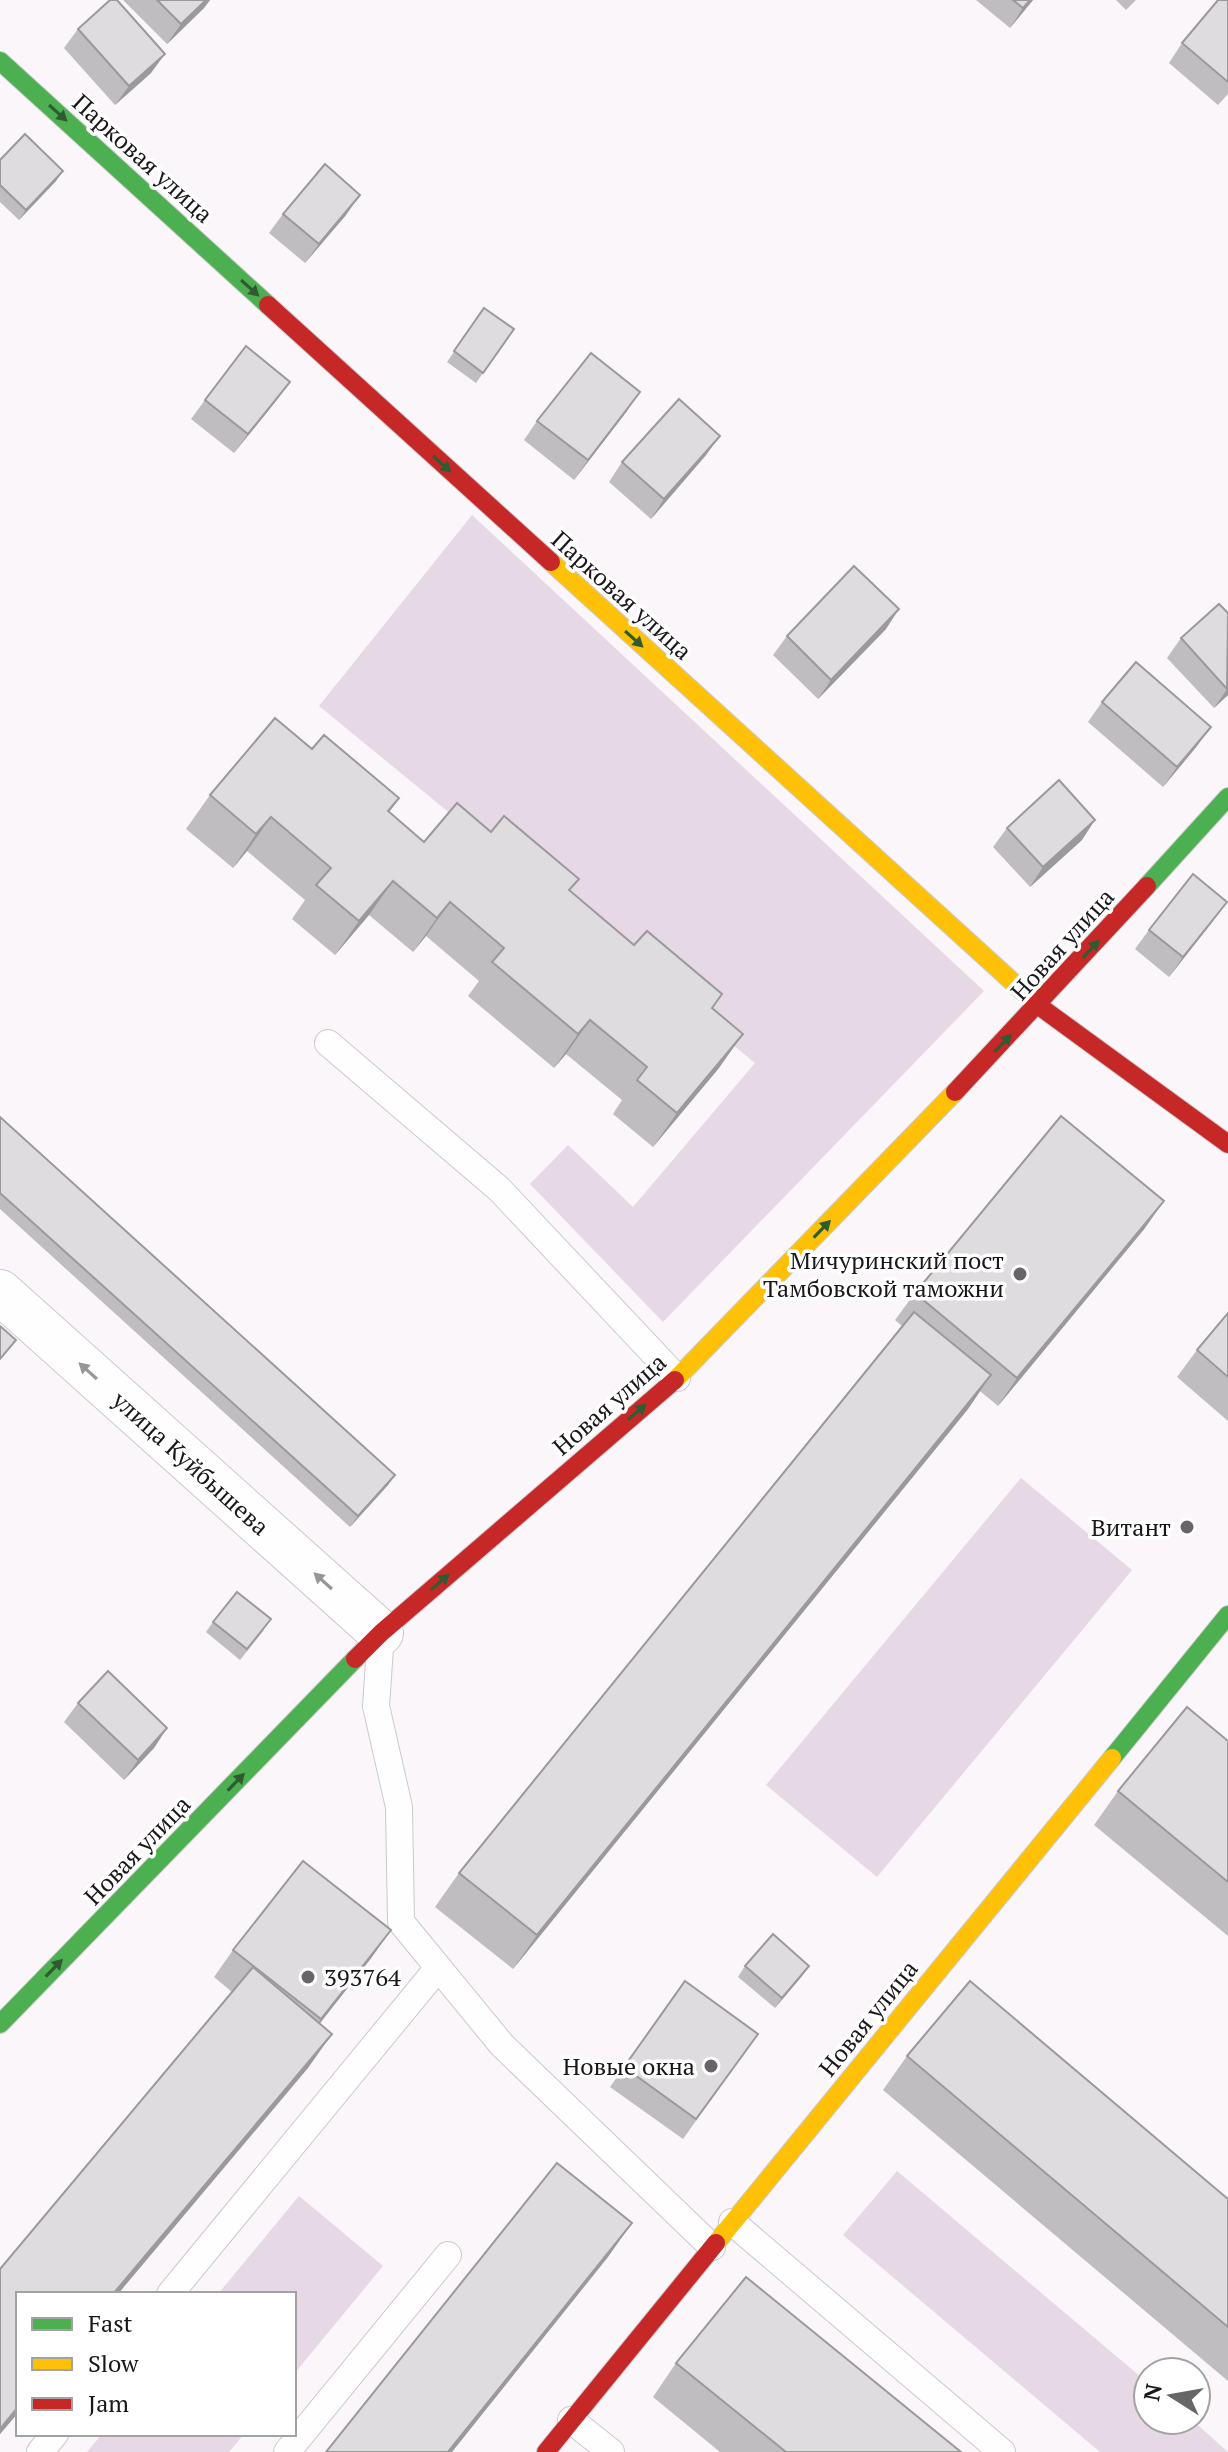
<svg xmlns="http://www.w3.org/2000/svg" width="1228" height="2452" viewBox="0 0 1228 2452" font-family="'PT Serif',serif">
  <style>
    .green { fill: #e6d8e5 }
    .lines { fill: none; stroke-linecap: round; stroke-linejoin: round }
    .lane-casing { stroke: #ccc9cc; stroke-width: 28 }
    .street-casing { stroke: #ccc9cc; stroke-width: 46 }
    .fast-casing { stroke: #ccc9cc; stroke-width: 20 }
    .slow-casing { stroke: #ccc9cc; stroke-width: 20 }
    .jam-casing { stroke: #ccc9cc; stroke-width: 20 }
    .lane { stroke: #fefefe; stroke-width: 26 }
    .street { stroke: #fefefe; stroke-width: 44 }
    .fast { stroke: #4caf50; stroke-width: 18 }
    .slow { stroke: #ffc107; stroke-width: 18 }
    .jam { stroke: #c62828; stroke-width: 18 }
    .wall { fill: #bfbdbf }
    .shaded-wall { fill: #9b9a9b }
    .building { fill: #dedcde; stroke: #9b9a9b; stroke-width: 2 }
    .oneway { fill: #305b32 }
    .oneway2 { fill: #979697 }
    .poi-dot { fill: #686568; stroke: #fff; stroke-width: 3 }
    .labels { text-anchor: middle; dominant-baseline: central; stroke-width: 7; stroke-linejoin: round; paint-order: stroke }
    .street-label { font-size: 24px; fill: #191719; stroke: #fff }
    .poi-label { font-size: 24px; fill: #191719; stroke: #fff; text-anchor: end }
  </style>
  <rect width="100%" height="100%" fill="#faf6fa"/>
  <!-- green -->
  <g class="green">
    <polygon points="472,515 984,991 663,1322 530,1184 568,1145 633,1207 755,1063 319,706"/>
    <polygon points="1021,1478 1132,1570 877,1877 766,1785"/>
    <polygon points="897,2171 1148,2383 1148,2420 1192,2420 1228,2452 1100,2452 843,2235"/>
    <polygon points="299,2196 383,2266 294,2374 294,2294 218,2294"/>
    <polygon points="102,2434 244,2434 229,2452 87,2452"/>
  </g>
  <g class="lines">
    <!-- lane casing -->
    <g class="lane-casing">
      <g id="lane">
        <polyline points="328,1043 499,1189 677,1378"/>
        <polyline points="381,1633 376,1706 399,1807 401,1922 502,2045 712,2247"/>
        <polyline points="732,2222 1002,2452"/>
        <polyline points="170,2294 438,1968"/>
        <polyline points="571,2420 611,2452"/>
        <polyline points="40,2452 55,2434"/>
        <polyline points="287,2452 448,2255"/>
      </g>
    </g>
    <!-- street casing -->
    <g class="street-casing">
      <polyline id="street" points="0,1292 381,1633"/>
    </g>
    <!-- fast casing -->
    <g class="fast-casing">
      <g id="fast">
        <polyline points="0,61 268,305"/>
        <polyline points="1147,886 1228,797"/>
        <polyline points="1112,1758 1228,1615"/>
        <polyline points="0,2024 355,1659"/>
      </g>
    </g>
    <!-- slow casing -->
    <g class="slow-casing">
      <g id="slow">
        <polyline points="551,562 1039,1006"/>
        <polyline points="675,1380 955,1092"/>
        <polyline points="716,2243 1112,1758"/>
      </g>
    </g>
    <!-- jam casing -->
    <g class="jam-casing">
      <g id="jam">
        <polyline points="268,305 551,562"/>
        <polyline points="1039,1006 1228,1144"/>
        <polyline points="955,1092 1147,886"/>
        <polyline points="355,1659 381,1633 675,1380"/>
        <polyline points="546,2452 716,2243"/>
      </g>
    </g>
    <!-- lane -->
    <use href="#lane" class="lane"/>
    <!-- street -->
    <use href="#street" class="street"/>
    <!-- fast -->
    <use href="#fast" class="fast"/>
    <!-- slow -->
    <use href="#slow" class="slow"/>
    <!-- jam -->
    <use href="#jam" class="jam"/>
  </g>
  <!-- wall -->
  <g class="wall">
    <polygon points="123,0 210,0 204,8 167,44"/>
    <polygon points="976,0 1033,0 1010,28"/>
    <polygon points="1116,0 1136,0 1126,10"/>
    <polygon points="1228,0 1228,94 1218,105 1169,63 1182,43"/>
    <polygon points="78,29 151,73 115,105 64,48"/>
    <polygon points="0,160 56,181 19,220 0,202"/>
    <polygon points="283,214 346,215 305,263 269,233"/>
    <polygon points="484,308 514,329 476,383 447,362"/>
    <polygon points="205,400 276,401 234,453 191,419"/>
    <polygon points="627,411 574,480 524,440 537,421"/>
    <polygon points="706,455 651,519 609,482 622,462"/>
    <polygon points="1228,613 1228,695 1214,708 1167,658 1181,638"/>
    <polygon points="886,629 818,699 773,655 787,636"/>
    <polygon points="1102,702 1197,746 1163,787 1088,722"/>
    <polygon points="312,749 399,798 389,813 424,842 491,832 570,891 634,945 722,994 712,1008 719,1068 653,1147 613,1114 622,1100 566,1054 554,1068 468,996 479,981 426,936 413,952 369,915 335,955 292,919 305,900 247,851 233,868 186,829 210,795"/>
    <polygon points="1007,828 1082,840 1030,887 993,847"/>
    <polygon points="1213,921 1169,977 1135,949 1149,930"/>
    <polygon points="0,1117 395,1475 388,1485 350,1527 0,1209"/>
    <polygon points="1145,1228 998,1406 980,1391 968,1409 513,1969 435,1907 459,1873 902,1326 895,1320 915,1293"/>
    <polygon points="1228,1313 1228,1421 1177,1377 1197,1350"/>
    <polygon points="213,1622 264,1630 240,1660 206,1632"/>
    <polygon points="78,1703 167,1728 154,1748 124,1780 64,1722"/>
    <polygon points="1228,1741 1228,1936 1094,1825 1118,1791"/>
    <polygon points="233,1950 372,1957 320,2023 308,2068 18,2294 18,2413 0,2434 0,2269 232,1992 214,1977"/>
    <polygon points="745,1966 809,1966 775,2008 738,1977"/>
    <polygon points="685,1981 758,2034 683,2139 610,2087"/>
    <polygon points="907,2056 1228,2199 1228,2381 883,2090"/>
    <polygon points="676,2363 961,2452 720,2452 653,2397"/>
  </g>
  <!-- shaded-wall -->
  <g class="shaded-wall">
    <polygon points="206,0 210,0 204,8 167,44 181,24"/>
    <polygon points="1030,0 1033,0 1010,28 1023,8"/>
    <polygon points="165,54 151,73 115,105 129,86"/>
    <polygon points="63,171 56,181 19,220 26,210"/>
    <polygon points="360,195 346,215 305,263 319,244"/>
    <polygon points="290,382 276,401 234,453 248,434"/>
    <polygon points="640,392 627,411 574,480 588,460"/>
    <polygon points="720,436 706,455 651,519 664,499"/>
    <polygon points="899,609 886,629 818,699 831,680"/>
    <polygon points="1228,688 1228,695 1214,708"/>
    <polygon points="1211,727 1197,746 1163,787 1177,767"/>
    <polygon points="271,817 247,851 233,868 256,834"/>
    <polygon points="1095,820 1082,840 1030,887 1043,867"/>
    <polygon points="393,881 369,915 335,955 359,921"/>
    <polygon points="450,902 426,936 413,952 437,918"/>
    <polygon points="1227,902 1213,921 1169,977 1183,957"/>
    <polygon points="590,1020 566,1054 554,1068 578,1034"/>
    <polygon points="743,1034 719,1068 653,1147 677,1113"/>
    <polygon points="1164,1201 1145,1228 998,1406 1017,1378"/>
    <polygon points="991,1375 968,1409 513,1969 537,1935"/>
    <polygon points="395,1475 388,1485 350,1527 358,1516"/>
    <polygon points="167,1728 154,1748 124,1780 138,1760"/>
    <polygon points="391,1930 372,1957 302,2046 321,2019"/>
    <polygon points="809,1966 802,1976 775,2008 782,1998"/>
    <polygon points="332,2034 308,2068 118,2294 113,2294"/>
    <polygon points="632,2223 608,2257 452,2452 448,2452"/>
    <polygon points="18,2407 18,2413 0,2434 0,2429"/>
  </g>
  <!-- building -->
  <g class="building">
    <polygon points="110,0 117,0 165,54 129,86 78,29"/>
    <polygon points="157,0 206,0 181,24"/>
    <polygon points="1013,0 1030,0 1023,8"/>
    <polygon points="1218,0 1228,0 1228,82 1182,43"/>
    <polygon points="25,134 63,171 26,210 0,185 0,160"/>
    <polygon points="325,164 360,195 319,244 283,214"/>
    <polygon points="484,308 514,329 483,373 454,351"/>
    <polygon points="246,346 290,382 248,434 205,400"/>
    <polygon points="591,353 640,392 588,460 537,421"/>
    <polygon points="679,399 720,436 664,499 622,462"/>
    <polygon points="854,566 899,609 831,680 787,636"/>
    <polygon points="1219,604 1228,613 1227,689 1181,638"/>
    <polygon points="1136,662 1211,727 1177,767 1102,702"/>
    <polygon points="275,718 312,749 324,735 399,798 388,811 424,842 457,803 491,832 504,816 579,879 569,890 634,945 647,931 722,994 712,1008 743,1034 677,1113 637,1080 647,1067 590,1020 578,1034 492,962 504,948 450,902 437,918 393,881 359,921 316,885 331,868 271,817 256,834 210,795"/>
    <polygon points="1059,780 1095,820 1043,867 1007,828"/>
    <polygon points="1193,874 1227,902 1183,957 1149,930"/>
    <polygon points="1061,1116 1164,1201 1017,1378 915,1293"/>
    <polygon points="0,1117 395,1475 358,1516 0,1193"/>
    <polygon points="914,1312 991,1375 537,1935 459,1873"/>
    <polygon points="1228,1313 1228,1377 1197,1350"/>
    <polygon points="0,1326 16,1340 0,1359"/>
    <polygon points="237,1592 271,1619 247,1649 213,1622"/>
    <polygon points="108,1671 167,1728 138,1760 78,1703"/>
    <polygon points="1187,1707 1228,1741 1228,1882 1118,1791"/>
    <polygon points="303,1861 391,1930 321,2019 233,1950"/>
    <polygon points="773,1934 809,1966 782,1998 745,1966"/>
    <polygon points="253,1967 332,2034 113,2294 18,2294 18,2407 0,2429 0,2269"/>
    <polygon points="685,1981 758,2034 696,2119 624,2067"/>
    <polygon points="970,1981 1228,2199 1228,2327 907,2056"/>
    <polygon points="557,2163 632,2223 448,2452 326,2452"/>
    <polygon points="746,2277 961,2452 786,2452 676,2363"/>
  </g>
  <!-- one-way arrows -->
  <defs><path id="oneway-solid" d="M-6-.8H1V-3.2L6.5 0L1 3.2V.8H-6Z" transform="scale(2)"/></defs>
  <g class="oneway">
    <use href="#oneway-solid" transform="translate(58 113) rotate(42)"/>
    <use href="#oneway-solid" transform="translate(250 288) rotate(42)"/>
    <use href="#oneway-solid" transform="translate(442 464) rotate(42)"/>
    <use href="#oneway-solid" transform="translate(634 639) rotate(42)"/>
    <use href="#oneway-solid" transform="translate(1091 949) rotate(-48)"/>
    <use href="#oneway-solid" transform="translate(1003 1043) rotate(-46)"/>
    <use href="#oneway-solid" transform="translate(822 1229) rotate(-46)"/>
    <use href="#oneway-solid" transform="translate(637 1412) rotate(-41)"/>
    <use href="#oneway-solid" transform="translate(440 1582) rotate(-41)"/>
    <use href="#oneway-solid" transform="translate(236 1782) rotate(-46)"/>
    <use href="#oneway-solid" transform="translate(54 1968) rotate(-46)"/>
  </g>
  <g class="oneway2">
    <use href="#oneway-solid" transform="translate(88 1371) rotate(-138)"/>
    <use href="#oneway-solid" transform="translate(323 1581) rotate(-138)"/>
  </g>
  <!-- markers -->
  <g class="poi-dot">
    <circle cx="1020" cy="1274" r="8"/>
    <circle cx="1187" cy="1527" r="8"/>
    <circle cx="308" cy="1977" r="8"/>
    <circle cx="711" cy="2066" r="8"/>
  </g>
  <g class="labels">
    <!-- street labels -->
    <g class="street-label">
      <text transform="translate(143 158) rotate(42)">Парковая улица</text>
      <text transform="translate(622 595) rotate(42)">Парковая улица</text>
      <text transform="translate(1062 944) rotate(-48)">Новая улица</text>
      <text transform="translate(609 1404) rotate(-41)">Новая улица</text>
      <text transform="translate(191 1463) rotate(42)">улица Куйбышева</text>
      <text transform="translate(137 1850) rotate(-46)">Новая улица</text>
      <text transform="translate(868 2018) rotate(-51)">Новая улица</text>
    </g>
    <!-- poi labels -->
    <g class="poi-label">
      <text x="1004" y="1260">Мичуринский пост<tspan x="1004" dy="28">Тамбовской таможни</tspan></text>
      <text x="1171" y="1527">Витант</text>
      <text x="324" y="1977" text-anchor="start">393764</text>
      <text x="695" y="2066">Новые окна</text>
    </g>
  </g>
  <!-- legend -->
  <rect x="16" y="2292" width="280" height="144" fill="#ffffff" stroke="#a3a2a3" stroke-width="2"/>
  <rect x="32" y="2318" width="40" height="12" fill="#4caf50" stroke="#a3a2a3" stroke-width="2"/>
  <text x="88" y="2332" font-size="24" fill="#191719">Fast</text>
  <rect x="32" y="2358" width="40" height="12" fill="#ffc107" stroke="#a3a2a3" stroke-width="2"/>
  <text x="88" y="2372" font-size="24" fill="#191719">Slow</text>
  <rect x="32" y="2398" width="40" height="12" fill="#c62828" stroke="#a3a2a3" stroke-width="2"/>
  <text x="88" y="2412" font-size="24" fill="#191719">Jam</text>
  <!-- north arrow -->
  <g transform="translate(1172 2396) rotate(281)"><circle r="38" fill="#ffffff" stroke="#a3a2a3" stroke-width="2"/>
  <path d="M0-6L14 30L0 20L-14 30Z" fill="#686568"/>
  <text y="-12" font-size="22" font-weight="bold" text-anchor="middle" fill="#191719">N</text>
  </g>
</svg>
